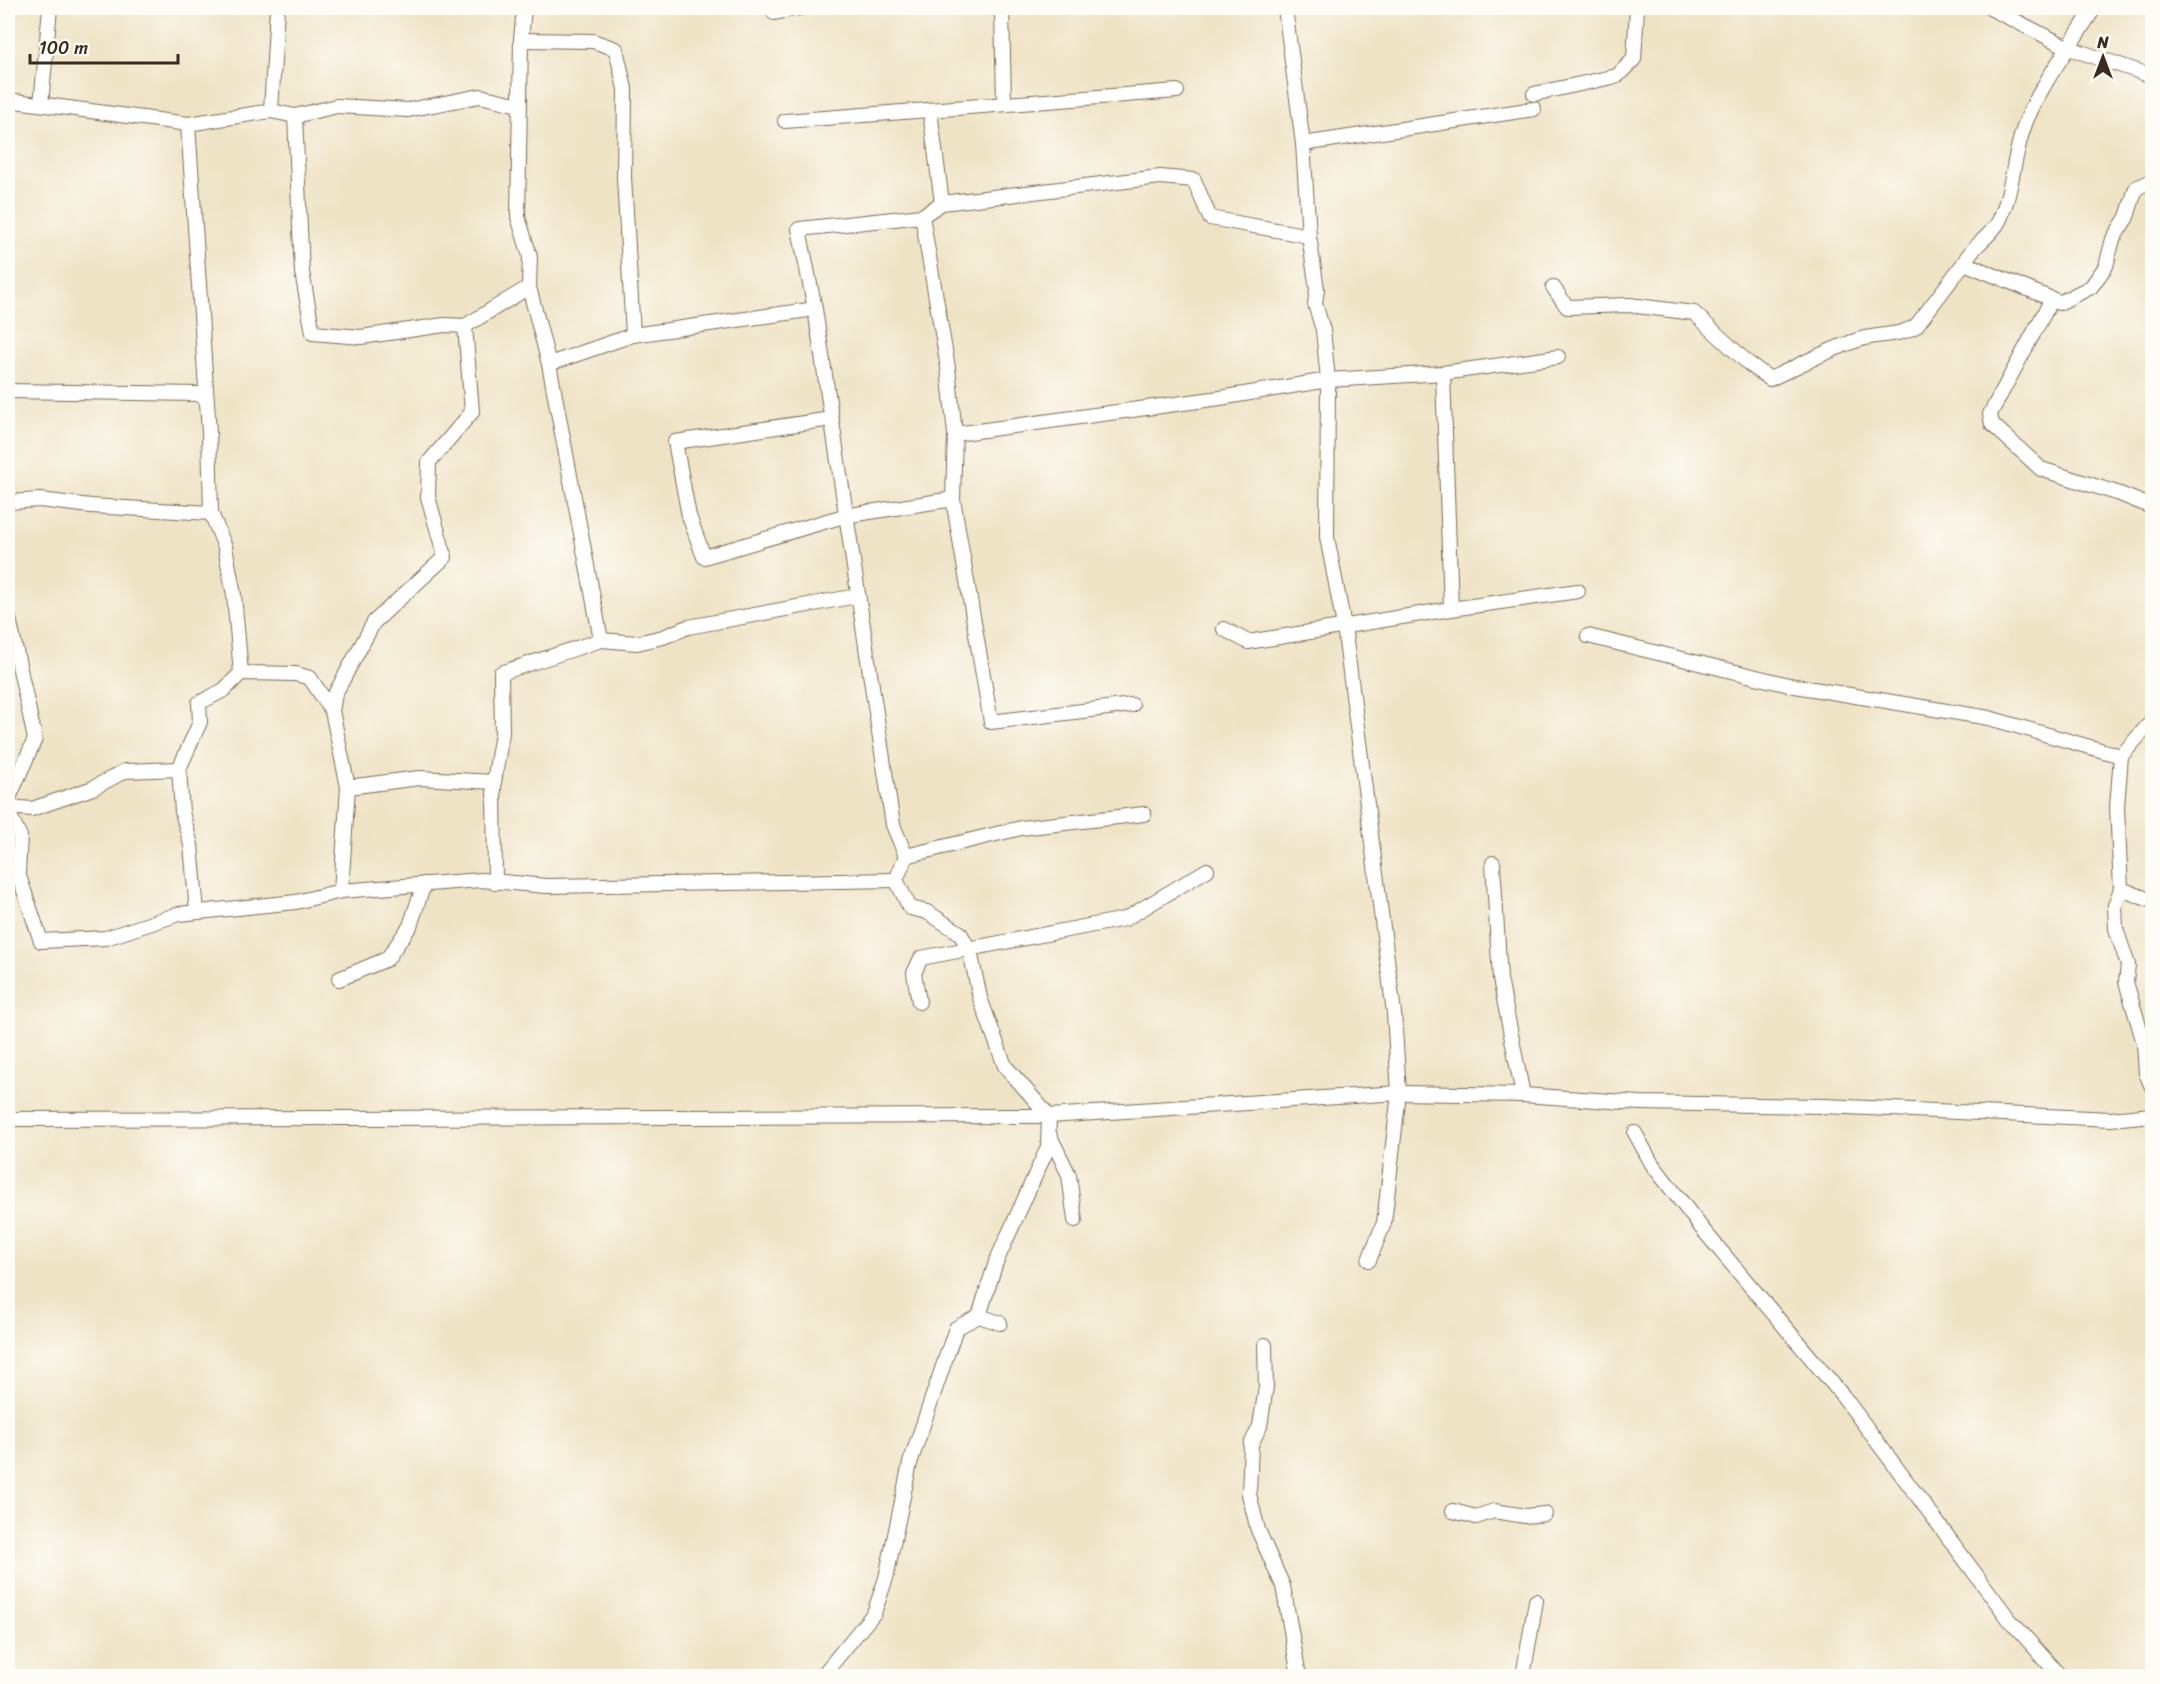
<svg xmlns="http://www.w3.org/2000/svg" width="2160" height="1684" viewBox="0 0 2160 1684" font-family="Sriracha,sans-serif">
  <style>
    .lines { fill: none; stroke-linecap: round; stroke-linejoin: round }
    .minor-casing { stroke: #7a6b58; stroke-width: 16 }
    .minor { stroke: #fff; stroke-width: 14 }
  </style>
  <rect width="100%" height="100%" fill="#fdfcf7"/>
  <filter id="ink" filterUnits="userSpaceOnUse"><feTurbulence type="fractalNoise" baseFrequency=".0167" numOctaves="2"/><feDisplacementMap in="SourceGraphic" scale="12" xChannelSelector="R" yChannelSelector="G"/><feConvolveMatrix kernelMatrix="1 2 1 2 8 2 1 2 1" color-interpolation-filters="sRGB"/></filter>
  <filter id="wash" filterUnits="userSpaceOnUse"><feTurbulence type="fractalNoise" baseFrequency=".008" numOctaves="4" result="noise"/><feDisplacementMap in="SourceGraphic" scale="24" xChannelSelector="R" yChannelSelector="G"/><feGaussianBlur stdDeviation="1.35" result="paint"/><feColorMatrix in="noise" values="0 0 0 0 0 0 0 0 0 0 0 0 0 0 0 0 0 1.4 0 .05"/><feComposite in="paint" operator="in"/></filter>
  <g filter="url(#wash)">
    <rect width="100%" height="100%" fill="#efe3c5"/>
  </g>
  <g filter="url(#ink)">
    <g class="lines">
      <!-- minor casing -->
      <g class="minor-casing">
        <g id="minor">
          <polyline points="524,8 521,40 518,217 530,256 529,287 549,364 601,640"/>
          <polyline points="1002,8 1004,104"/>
          <polyline points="1285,8 1303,144 1309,236 1317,289 1315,304 1323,330 1328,380 1327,537 1344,626 1394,1013 1399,1093 1384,1223 1369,1260"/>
          <polyline points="1990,8 2069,48 2152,76"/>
          <polyline points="774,13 800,8"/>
          <polyline points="521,40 593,41 616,49 625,89 624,177 633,335"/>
          <polyline points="1534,94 1617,76 1634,59 1637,8"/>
          <polyline points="8,100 188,124 271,111 295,116 337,106 408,110 480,96 519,105"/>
          <polyline points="41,104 50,8"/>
          <polyline points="271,111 277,8"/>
          <polyline points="930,111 942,203"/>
          <polyline points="295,116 302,272 313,333 361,337 444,325 465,326 529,287"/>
          <polyline points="785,121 1177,91"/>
          <polyline points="188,124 209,432 211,513 225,547 234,595 241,673 224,690 199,703 200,722 179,769 182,812 191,845 197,912"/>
          <polyline points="1303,144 1534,109"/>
          <polyline points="2152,181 2136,188 2127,217 2113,239 2106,266 2091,287 2059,303 2052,299 1990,414 1992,424 2041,469 2120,494 2152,507"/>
          <polyline points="922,216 948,368 955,434"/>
          <polyline points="1964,263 2052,299"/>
          <path d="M1553,287L1567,307L1629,305L1694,313L1748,363L1770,379C1800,365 1829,349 1861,339C1879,334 1900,336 1916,326L1964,263C1971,246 1990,238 1999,221C2014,189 2013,151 2027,119C2044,79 2072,44 2094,8"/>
          <polyline points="549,364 633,335 815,309"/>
          <polyline points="1443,373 1451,609"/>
          <polyline points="8,391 198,394 206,399"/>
          <polyline points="831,419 675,442 689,516 704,557 844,516 953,499 955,434 1220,398 1328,380 1443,373 1558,357"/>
          <polyline points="953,499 991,722 1132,705"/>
          <polyline points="8,502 40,500 91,506 211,513"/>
          <polyline points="8,614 35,739 8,800"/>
          <polyline points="1224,629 1248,642 1451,609 1578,591"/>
          <polyline points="1588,636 1789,685 1989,718 2121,756"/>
          <polyline points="241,673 296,674 310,678 332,711 348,787 341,891"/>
          <polyline points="332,711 335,694 374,622 445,557 428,497 429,462 472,412 465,326"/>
          <polyline points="2152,721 2121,756 2117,807 2121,889 2115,905 2116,929 2128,965 2126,982 2144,1043 2146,1073 2152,1087"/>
          <polyline points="348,787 419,778 494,782"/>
          <polyline points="8,807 32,809 93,788 125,771 179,769"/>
          <polyline points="8,812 20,836 18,873 41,941 106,938 179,914 296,902 341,891 454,882 481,880 546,886 896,880"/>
          <polyline points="906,856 1021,828 1144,814"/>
          <polyline points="1493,863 1500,979 1523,1095"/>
          <polyline points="495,883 494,782 502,733 501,673 601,640 637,643 663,637 688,627 857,596"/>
          <polyline points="2121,889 2152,901"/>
          <polyline points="339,979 387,959 410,926 424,884"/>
          <polyline points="919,1002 914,973 921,958 1125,919 1207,870"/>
          <polyline points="8,1119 1049,1116 1399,1093 1523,1095 1640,1103 1824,1106 2111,1119 2152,1115"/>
          <polyline points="1635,1133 1652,1164 1704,1231 1843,1396 2009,1619 2060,1676"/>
          <polyline points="1049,1134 1069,1175 1075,1220"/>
          <polyline points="979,1316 996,1262 1048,1147 1049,1116 1005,1066 980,998 970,951 960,933 927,912 910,908 896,880 906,856 893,825 815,309 799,229 922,216 942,203 1160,177 1194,180 1210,218 1309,236"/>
          <polyline points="1265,1345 1266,1387 1260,1426 1251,1444 1249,1494 1258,1530 1283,1586 1299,1676"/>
          <polyline points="1453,1511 1476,1517 1494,1511 1525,1516 1545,1514"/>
          <polyline points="822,1676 874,1613 886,1578 910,1463 956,1328 979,1316 1000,1323"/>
          <polyline points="1523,1676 1536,1601"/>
        </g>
      </g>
      <!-- minor -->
      <use href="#minor" class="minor"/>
    </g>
  </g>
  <!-- margin -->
  <rect width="2160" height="1684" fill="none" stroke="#fdfcf7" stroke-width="30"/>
  <!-- north arrow -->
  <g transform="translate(2103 57)" stroke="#fdfcf7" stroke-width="4.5" paint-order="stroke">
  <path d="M0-4.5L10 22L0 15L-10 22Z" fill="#3b2a1e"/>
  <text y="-9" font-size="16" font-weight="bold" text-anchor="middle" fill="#3b2a1e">N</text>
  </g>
  <!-- scale -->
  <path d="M30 54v9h148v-9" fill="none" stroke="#3b2a1e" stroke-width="3"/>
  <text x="39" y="54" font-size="18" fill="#3b2a1e" stroke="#fdfcf7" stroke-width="4.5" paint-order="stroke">100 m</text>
</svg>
